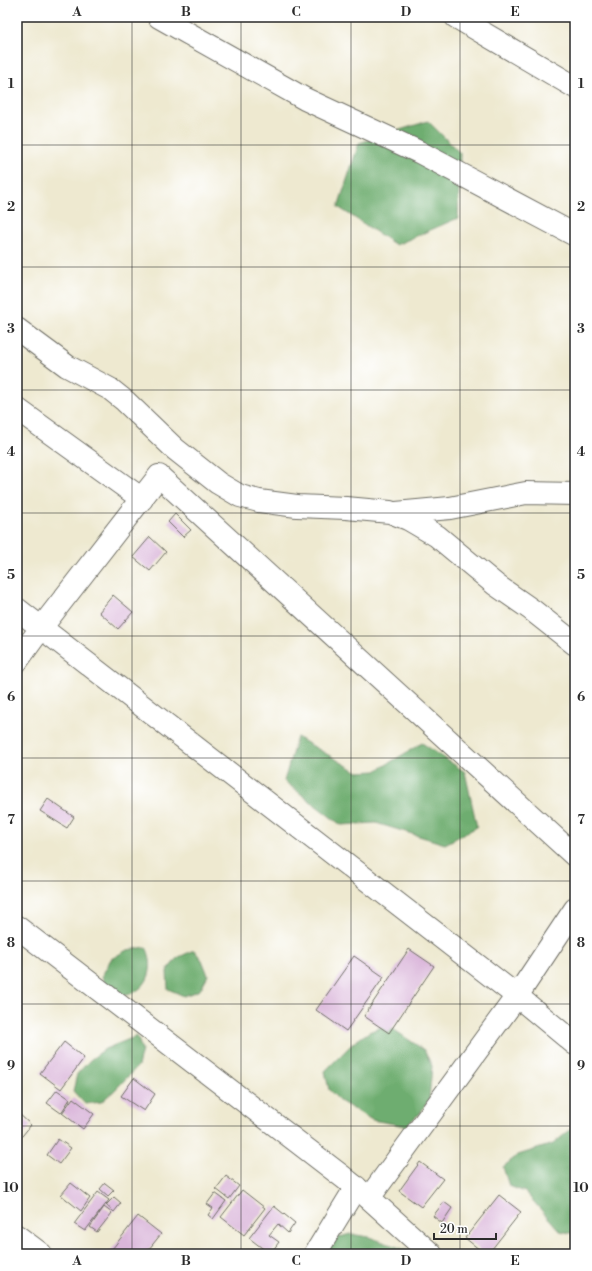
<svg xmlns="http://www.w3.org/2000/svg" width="592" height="1271" viewBox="0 0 592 1271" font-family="'Libre Bodoni',serif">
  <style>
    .forest { fill: #6ead6f; stroke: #4c6c4d }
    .building { fill: #dab6da }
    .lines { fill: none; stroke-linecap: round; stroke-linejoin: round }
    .minor-casing { stroke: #6f6e65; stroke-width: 24 }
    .minor { stroke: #fff; stroke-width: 22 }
    .grid { fill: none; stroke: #2b2b2b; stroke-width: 1; stroke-opacity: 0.55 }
    .neatline { fill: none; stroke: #2b2b2b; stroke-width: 1.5 }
    .grid-label { font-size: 13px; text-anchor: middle; font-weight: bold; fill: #2b2b2b }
  </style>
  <rect width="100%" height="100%" fill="#fff"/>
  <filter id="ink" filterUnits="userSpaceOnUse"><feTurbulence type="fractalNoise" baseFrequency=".025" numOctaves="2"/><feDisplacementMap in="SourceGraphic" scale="8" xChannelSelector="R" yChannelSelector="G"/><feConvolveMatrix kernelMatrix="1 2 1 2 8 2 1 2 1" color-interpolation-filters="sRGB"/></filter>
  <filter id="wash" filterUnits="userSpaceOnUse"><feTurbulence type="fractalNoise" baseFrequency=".012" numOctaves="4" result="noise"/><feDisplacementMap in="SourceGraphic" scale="16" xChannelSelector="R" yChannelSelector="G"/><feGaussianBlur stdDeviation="0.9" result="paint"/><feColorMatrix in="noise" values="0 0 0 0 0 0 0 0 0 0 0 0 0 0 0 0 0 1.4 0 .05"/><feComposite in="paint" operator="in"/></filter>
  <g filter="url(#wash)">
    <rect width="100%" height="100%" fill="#eee9d0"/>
    <!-- forest -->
    <g class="forest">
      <polygon points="428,121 460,153 458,218 396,245 338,207 359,143"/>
      <polygon points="297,737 358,772 376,771 422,743 465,772 477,827 445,844 376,823 341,825 284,781"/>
      <path d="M146,947C156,967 149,989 127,995C121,996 113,993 108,992L102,976L111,959L127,950Z"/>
      <polygon points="194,950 202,960 208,975 200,990 184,996 168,989 167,971 177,958"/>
      <polygon points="387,1025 424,1050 432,1066 429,1100 420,1113 406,1126 372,1120 340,1101 329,1090 325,1071 353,1043 369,1032"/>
      <polygon points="137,1036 142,1050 138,1066 114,1091 101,1102 85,1104 73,1091 77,1074 90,1060 105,1049"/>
      <polygon points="575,1126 575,1234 560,1231 525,1192 509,1186 503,1167 518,1155 553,1144"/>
      <polygon points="350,1234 369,1237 417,1254 320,1254 333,1239"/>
    </g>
    <g id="blocks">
      <!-- building -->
      <g class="building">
        <polygon points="175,514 191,530 183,537 168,522"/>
        <polygon points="150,537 166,552 150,571 133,557"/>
        <polygon points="113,595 133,612 118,629 99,612"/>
        <polygon points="48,799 74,817 67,828 40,811"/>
        <polygon points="409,949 434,966 389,1033 364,1016"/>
        <polygon points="354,956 384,977 346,1031 316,1010"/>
        <polygon points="64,1042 84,1058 61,1089 40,1073"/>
        <polygon points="134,1078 155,1094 144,1111 121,1096"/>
        <polygon points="57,1090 70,1099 61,1113 47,1103"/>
        <polygon points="73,1098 94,1114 83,1129 62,1113"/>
        <polygon points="17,1112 31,1125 18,1141 17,1140"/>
        <polygon points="58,1139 71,1148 59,1164 47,1155"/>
        <polygon points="420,1162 443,1179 421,1207 399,1191"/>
        <polygon points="226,1176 239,1186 229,1199 216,1189"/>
        <polygon points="71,1183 90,1198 81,1211 61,1195"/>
        <polygon points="105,1183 114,1190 108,1196 100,1189"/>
        <polygon points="242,1190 265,1208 244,1235 221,1217"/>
        <polygon points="98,1192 109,1200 85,1231 74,1224"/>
        <polygon points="215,1193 226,1201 213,1219 208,1215 213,1208 207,1204"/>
        <polygon points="499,1195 521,1212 488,1254 485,1254 465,1238"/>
        <polygon points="114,1197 121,1203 114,1212 106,1205"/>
        <polygon points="444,1202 452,1208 442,1223 433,1216"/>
        <polygon points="274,1206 295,1223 288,1233 278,1224 269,1235 279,1242 270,1254 249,1238"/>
        <polygon points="104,1207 112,1213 97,1232 90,1227"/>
        <polygon points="138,1216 161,1234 145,1254 111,1254 109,1253"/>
      </g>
    </g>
  </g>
  <g filter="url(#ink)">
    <use href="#blocks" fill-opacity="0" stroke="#6f6e65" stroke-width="1"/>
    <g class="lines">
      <!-- minor casing -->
      <g class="minor-casing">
        <g id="minor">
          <polyline points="159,17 305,99 419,152 575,235"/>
          <polyline points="456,17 575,87"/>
          <polyline points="17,329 67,366 110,389 125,401 175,449 218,483 240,496 259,501 297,506 346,508 390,512 408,519 437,536 496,585 532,610 575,644"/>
          <polyline points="17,409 142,499"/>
          <polyline points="396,513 450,508 526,493 575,494"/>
          <polyline points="17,609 517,996 575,1044"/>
          <polyline points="17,661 41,628 159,476 575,856"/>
          <polyline points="17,927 343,1177 369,1198 431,1254"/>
          <polyline points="369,1198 517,996 575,909"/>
          <polyline points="17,1236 41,1254"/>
          <polyline points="315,1254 356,1187"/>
        </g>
      </g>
      <!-- minor -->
      <use href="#minor" class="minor"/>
    </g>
  </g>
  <!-- grid -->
  <path class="grid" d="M132,17V1254M241,17V1254M351,17V1254M460,17V1254M17,145H575M17,267H575M17,390H575M17,513H575M17,636H575M17,758H575M17,881H575M17,1004H575M17,1126H575"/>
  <!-- margin -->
  <rect width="592" height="1271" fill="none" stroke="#fff" stroke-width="44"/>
  <!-- scale -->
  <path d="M434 1233v6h62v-6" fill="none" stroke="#2b2b2b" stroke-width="2"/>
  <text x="440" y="1233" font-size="12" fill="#2b2b2b" stroke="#ffffff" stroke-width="3" paint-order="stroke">20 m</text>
  <rect x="22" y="22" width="548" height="1227" class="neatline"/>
  <g class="grid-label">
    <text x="77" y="16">A</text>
    <text x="186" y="16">B</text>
    <text x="296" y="16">C</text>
    <text x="406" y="16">D</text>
    <text x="515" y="16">E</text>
    <text x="11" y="88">1</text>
    <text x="581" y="88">1</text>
    <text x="11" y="211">2</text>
    <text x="581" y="211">2</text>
    <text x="11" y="333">3</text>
    <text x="581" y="333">3</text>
    <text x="11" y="456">4</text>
    <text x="581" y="456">4</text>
    <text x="11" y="579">5</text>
    <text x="581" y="579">5</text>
    <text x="11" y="701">6</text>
    <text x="581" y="701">6</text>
    <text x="11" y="824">7</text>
    <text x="581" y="824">7</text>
    <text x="11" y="947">8</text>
    <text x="581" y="947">8</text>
    <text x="11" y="1070">9</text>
    <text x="581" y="1070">9</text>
    <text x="11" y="1192">10</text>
    <text x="581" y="1192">10</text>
    <text x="77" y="1265">A</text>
    <text x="186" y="1265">B</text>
    <text x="296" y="1265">C</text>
    <text x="406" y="1265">D</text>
    <text x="515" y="1265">E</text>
  </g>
</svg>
